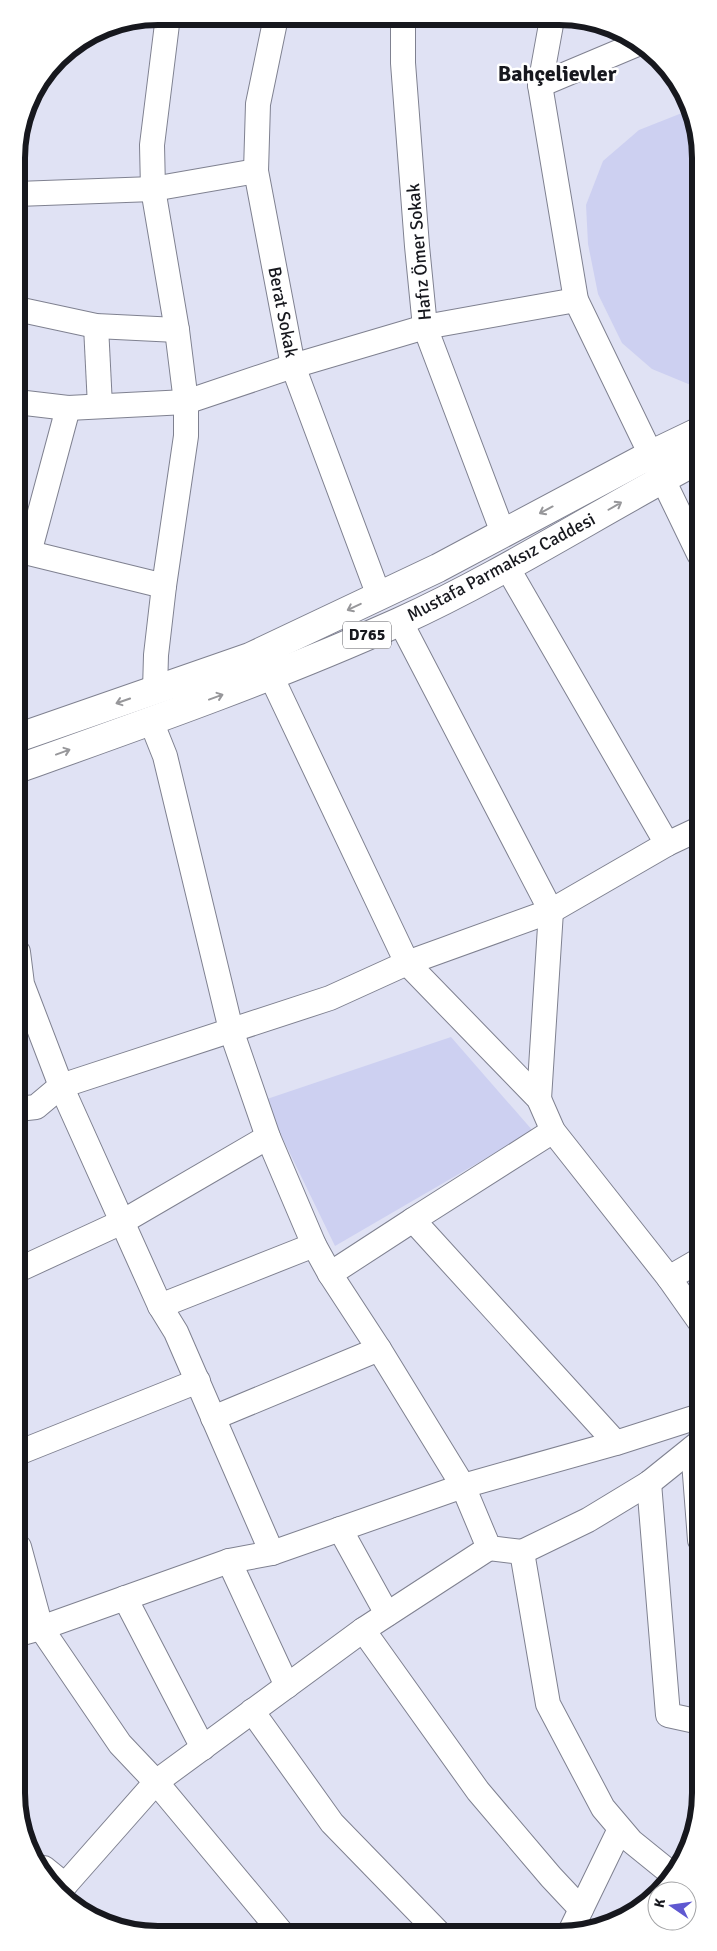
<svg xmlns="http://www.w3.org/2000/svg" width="717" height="1951" viewBox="0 0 717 1951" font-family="Signika,sans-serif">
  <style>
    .green { fill: #cdd0f1 }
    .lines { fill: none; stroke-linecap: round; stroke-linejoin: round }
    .minor-casing { stroke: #7f8190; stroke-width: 26 }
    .major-casing { stroke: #7f8190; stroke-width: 30 }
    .minor { stroke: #fff; stroke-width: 24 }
    .major { stroke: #fff; stroke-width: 28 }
    .oneway { stroke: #97979a }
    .labels { text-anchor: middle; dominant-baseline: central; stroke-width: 5; stroke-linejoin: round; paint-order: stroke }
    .shield { fill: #fff; stroke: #5d5d62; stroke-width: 1 }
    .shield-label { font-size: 16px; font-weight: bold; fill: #17181e }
    .street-label { font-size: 18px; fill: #17181e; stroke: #fff }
    .district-label { font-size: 22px; font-weight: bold; fill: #17181e; stroke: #fff }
    .rim { fill: none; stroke: #17181e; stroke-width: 6 }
  </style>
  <rect width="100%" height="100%" fill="#e0e2f4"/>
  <!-- green -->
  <g class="green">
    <polygon points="687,111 698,130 698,388 652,369 622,343 598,294 588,244 586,205 603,161 639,130"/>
    <polygon points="451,1037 533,1131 335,1246 264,1100"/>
  </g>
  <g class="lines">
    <!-- minor casing -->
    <g class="minor-casing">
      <g id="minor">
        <polyline points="276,17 258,104 256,171 293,366 379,596"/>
        <polyline points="403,18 403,63 417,246 425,327 503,533"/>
        <polyline points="552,19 540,85 576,300 699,554"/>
        <polyline points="540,85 635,45"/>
        <polyline points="17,194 153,189 256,171"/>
        <polyline points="17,309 96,326 177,330"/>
        <polyline points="96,326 100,406"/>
        <polyline points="17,402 68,408 186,402 293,366 425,327 576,300"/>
        <polyline points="17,550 164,586"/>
        <polyline points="29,553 68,408"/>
        <polyline points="507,567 667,844"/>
        <polyline points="400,621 551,911 539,1099"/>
        <polyline points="271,676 407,963 539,1099 553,1131 669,1278"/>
        <polyline points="155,690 156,655 164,586 186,436 186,402 177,330 153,189 152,145 168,16"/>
        <polyline points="151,721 165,756 231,1030 268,1137 314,1245 330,1274 379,1349 463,1486 489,1548 522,1552 548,1704 603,1808 631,1841 673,1875"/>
        <polyline points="18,952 22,984 61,1086 160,1306 176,1332 272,1553"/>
        <polyline points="18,1109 36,1107 61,1086 330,998 407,963 551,911 667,844 699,829"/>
        <polyline points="413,1220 553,1131"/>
        <polyline points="700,1260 669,1278 700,1322"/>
        <polyline points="18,1270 122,1222 268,1137"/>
        <polyline points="330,1274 413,1220 616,1443"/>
        <polyline points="160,1306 314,1245"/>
        <polyline points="213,1418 379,1349"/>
        <polyline points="693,1448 700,1540"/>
        <polyline points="18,1453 198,1381"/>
        <polyline points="649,1483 668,1715 700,1722"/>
        <polyline points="340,1529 387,1614"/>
        <polyline points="19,1547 41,1628 120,1744 156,1782 281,1932"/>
        <polyline points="522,1552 588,1520 649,1483 700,1442"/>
        <polyline points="229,1561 287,1686"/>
        <polyline points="125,1598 203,1748"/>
        <polyline points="363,1630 478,1791 551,1877 581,1909"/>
        <polyline points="19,1634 41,1628 229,1561 272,1553 463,1486 616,1443 700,1416"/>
        <polyline points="252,1711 332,1823 438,1932"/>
        <polyline points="44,1868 65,1885"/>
        <polyline points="58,1893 156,1782 363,1630 489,1548"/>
        <polyline points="570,1932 620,1829"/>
      </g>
    </g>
    <!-- major casing -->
    <g class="major-casing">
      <g id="major">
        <polyline points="17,738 250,657 438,568 650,455 698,432"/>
        <path d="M17,769C146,723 274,678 399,622C502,575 598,513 698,460"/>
      </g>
    </g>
    <!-- minor -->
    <use href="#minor" class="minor"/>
    <!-- major -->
    <use href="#major" class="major"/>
  </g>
  <!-- one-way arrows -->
  <defs><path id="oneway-shaft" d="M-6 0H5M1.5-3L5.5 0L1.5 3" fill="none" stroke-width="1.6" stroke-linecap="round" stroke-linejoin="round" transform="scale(1.25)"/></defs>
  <g class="oneway">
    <use href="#oneway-shaft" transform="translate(615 506) rotate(-30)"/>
    <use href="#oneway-shaft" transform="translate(546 510) rotate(152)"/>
    <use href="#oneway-shaft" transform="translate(354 607) rotate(155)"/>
    <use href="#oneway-shaft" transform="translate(216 697) rotate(-20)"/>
    <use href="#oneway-shaft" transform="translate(123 701) rotate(161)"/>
    <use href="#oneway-shaft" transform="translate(63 752) rotate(-20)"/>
  </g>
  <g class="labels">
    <!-- shield labels -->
    <rect class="shield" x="343" y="621.5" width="48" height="27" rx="4"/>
    <g class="shield-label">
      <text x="367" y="635">D765</text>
    </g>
    <!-- street labels -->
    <g class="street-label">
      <text transform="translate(419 252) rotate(-95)">Hafız Ömer Sokak</text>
      <text transform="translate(283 312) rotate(79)">Berat Sokak</text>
      <text transform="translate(501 567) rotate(-28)">Mustafa Parmaksız Caddesi</text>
    </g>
    <!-- district labels -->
    <g class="district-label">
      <text x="557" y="73">Bahçelievler</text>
    </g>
  </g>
  <!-- crop -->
  <path d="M0 0H717V1951H0ZM158 25H559A133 133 0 0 1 692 158V1793A133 133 0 0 1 559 1926H158A133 133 0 0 1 25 1793V158A133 133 0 0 1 158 25Z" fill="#fff" fill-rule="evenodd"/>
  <path class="rim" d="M158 25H559A133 133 0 0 1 692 158V1793A133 133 0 0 1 559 1926H158A133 133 0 0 1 25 1793V158A133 133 0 0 1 158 25Z"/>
  <!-- north arrow -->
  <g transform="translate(672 1906) rotate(283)"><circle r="24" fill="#ffffff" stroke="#a2a3a5"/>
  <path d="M0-4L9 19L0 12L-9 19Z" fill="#5f58d1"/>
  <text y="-8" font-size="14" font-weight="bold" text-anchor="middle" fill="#17181e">K</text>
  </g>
</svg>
